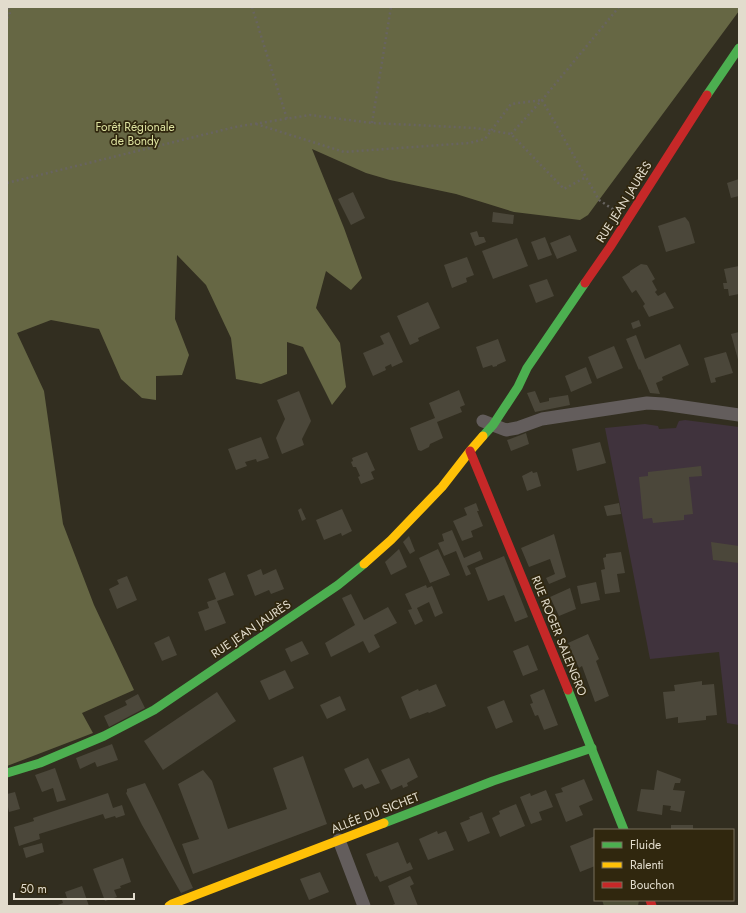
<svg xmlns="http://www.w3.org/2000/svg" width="746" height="913" viewBox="0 0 746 913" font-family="Jost,sans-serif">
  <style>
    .education { fill: #40333d }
    .green { fill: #4d4e36 }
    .forest { fill: #666744 }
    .building { fill: #4b473a }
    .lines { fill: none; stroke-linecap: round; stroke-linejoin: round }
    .path { stroke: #686460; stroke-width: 2.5; stroke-dasharray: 2 3; stroke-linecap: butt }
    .street { stroke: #635d5c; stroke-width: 13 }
    .fast { stroke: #4caf50; stroke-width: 9 }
    .slow { stroke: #ffc107; stroke-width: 9 }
    .jam { stroke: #c62828; stroke-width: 9 }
    .labels { text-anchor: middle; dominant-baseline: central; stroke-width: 3.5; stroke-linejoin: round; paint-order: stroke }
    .park-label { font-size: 12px; fill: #dde2a0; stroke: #30270e }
    .street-label { font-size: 12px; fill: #e2dccd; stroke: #30270e }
  </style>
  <rect width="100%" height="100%" fill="#322e20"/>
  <!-- education -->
  <polygon class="education" points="685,420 739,427 739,725 727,723 719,652 650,659 605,428 645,424 658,426 659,429 676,428 678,423 679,421"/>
  <!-- green -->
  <polygon class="green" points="602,900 639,900 638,906 604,906"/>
  <!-- forest -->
  <polygon class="forest" points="7,7 739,7 739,11 599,200 588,215 580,220 514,212 456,194 390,180 366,173 312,149 344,228 362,278 351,290 326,271 316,308 340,343 346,387 332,405 303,347 287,342 287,374 261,384 236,379 231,338 206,285 177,255 175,319 189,355 182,375 156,376 156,400 142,398 121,379 99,329 51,320 17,333 44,391 63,524 94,605 134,690 82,713 93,733 7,766"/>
  <!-- building -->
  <g class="building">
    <polygon points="739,179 739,196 731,198 727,183"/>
    <polygon points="353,192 365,218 351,225 338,199"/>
    <polygon points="493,212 514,215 513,224 492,222"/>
    <polygon points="685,217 689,222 695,243 666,252 658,226"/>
    <polygon points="477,231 479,237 484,237 486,242 475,246 470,233"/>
    <polygon points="570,235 577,251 557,259 550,243"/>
    <polygon points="545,237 552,255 538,260 531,242"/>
    <polygon points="517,238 528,266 493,279 482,251"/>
    <polygon points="467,257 474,275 466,278 467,282 452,288 444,265"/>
    <polygon points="641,264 647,265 655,279 652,281 657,290 655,292 658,296 665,292 674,308 649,317 643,306 645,304 636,290 632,293 622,277 630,272 630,271"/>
    <polygon points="739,266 739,294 729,296 728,289 724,289 723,283 727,283 724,269"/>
    <polygon points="547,279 554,296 536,303 529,285"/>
    <polygon points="428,302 440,328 418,338 419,341 410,345 397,316"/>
    <polygon points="639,320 641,326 633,329 631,323"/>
    <polygon points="389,332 403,362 392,367 391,364 385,367 386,370 373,376 363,353 384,344 380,336"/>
    <polygon points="739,332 739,363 731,334"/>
    <polygon points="636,335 645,359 680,344 689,365 662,377 663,380 656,383 660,394 650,393 640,369 639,370 626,339"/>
    <polygon points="498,339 506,361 497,365 497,366 493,367 492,365 483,368 476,347"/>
    <polygon points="614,346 623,368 597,379 588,357"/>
    <polygon points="726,352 733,373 715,378 716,382 711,383 704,358"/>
    <polygon points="586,367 592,383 571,392 565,376"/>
    <polygon points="459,390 465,405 460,407 462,412 437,422 443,438 430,444 429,447 421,451 418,450 410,428 435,418 429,403"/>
    <polygon points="299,391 311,421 302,439 304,445 282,454 276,438 285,419 277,400"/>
    <polygon points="535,391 540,403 549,401 549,398 568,395 570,405 535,412 527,393"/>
    <polygon points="526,433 529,444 511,451 507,440"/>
    <polygon points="261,437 269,458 257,462 256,459 245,462 247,466 236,470 228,449"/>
    <polygon points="600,442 606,463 577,471 572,449"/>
    <polygon points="367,452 375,470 371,472 374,479 361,484 358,477 360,476 356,467 353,467 351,462 353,461 352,458"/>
    <polygon points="701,466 702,476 689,477 693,514 684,515 684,520 653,523 652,518 643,519 639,477 648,476 648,472"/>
    <polygon points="532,471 533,473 537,472 541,486 527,491 522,476"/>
    <polygon points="476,503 479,511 477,511 483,526 471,531 473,537 462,541 453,521 467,515 464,508"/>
    <polygon points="619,503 621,514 607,516 604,506"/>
    <polygon points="301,508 306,519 302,521 298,510"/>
    <polygon points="342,509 352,531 342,536 341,533 324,540 316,520"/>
    <polygon points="452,530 464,558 480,551 483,559 467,566 471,574 466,576 456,551 444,556 438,543 444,541 442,534"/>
    <polygon points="554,534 566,577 549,584 546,578 555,574 550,559 529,567 521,548"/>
    <polygon points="409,536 415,551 410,554 403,542"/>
    <polygon points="711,542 739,546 739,563 713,560"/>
    <polygon points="399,549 407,567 391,575 385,562"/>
    <polygon points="438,549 450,575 430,583 419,558"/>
    <polygon points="621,552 625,573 617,574 620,592 605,594 601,570 605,569 603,558 606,557 606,554"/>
    <polygon points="504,556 528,617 515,622 504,595 488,601 475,568"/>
    <polygon points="261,569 263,575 276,569 284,589 271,594 269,590 255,596 247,575"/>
    <polygon points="225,572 234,595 217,601 226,623 205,631 198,612 209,608 207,602 216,599 208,579"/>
    <polygon points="127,576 137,600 117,609 109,589 119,584 117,580"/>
    <polygon points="596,582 600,600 581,604 577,586"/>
    <polygon points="426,585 427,588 432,586 443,613 435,617 429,602 417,608 423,621 415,625 408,610 412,609 405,594"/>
    <polygon points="570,588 576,609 559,616 550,597"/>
    <polygon points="351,594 364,620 388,607 397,623 374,635 380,647 369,653 363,641 331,657 325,643 355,625 342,598"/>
    <polygon points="588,634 599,659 596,661 609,696 595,702 582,666 579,668 568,643"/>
    <polygon points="169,636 177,655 162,661 154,643"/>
    <polygon points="302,641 309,654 291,662 285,649"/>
    <polygon points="528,645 538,670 523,676 513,651"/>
    <polygon points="285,670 294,688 269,700 260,681"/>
    <polygon points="702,681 702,685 714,684 717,715 706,716 706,720 678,723 678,717 666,719 663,692 675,691 674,685"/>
    <polygon points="436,684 446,706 429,713 428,712 410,719 401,697 418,689 419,691"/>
    <polygon points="544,689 558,725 544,730 538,715 535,716 530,704 533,703 530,695"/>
    <polygon points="217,692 236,721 163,770 144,741"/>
    <polygon points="138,694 145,708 109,727 104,716 127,705 125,701"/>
    <polygon points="340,696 346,710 327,719 320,705"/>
    <polygon points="504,700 513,722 496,729 487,707"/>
    <polygon points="112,744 118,760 97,767 95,762 80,769 76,758"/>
    <polygon points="303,756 327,824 193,874 182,844 199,839 178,784 203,770 212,781 228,829 287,809 273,768"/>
    <polygon points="368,758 380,783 365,789 362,784 353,788 344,769"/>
    <polygon points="409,758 418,777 407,783 408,786 403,788 402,785 391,790 381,770"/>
    <polygon points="55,768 66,800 57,802 53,788 42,792 35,775"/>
    <polygon points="657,770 681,779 680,783 675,783 673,790 685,791 681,812 670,810 671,806 663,805 662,815 637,811 641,789 654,790"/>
    <polygon points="584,779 593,800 579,806 583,815 566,822 555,794 563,792 561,788"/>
    <polygon points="145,783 161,816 193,888 181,893 142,825 126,793 127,792 127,789"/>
    <polygon points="546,790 553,807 539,812 542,820 531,824 520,797 530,793 531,796"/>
    <polygon points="15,792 20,809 9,812 7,802 7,794"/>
    <polygon points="108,793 113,808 122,805 125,815 116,818 115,816 105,819 103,814 39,834 40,839 19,846 14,827 34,821 33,818"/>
    <polygon points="516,804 525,826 500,837 492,818 500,814 499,811"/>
    <polygon points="482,812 490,833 468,842 460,823 470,819 469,817"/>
    <rect x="671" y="825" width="22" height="5"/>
    <polygon points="437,831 438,834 446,831 454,850 428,860 419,839"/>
    <polygon points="595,836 595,866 580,872 570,846"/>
    <polygon points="398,842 407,864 410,862 413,869 380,882 377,876 375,877 366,854"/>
    <polygon points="42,843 44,852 26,858 23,848"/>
    <polygon points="123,858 131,882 120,886 121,888 114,890 117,897 105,901 93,869"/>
    <polygon points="320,872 329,892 309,900 300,879"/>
    <polygon points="410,876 414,884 410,886 418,906 390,906 395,904 388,886"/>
    <polygon points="82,886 89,906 55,906 63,903 62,900 67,898 65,892"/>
  </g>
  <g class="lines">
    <!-- path -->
    <g class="path">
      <polyline points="252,7 287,119"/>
      <polyline points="7,18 10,15 8,7"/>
      <polyline points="542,100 599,200 614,210"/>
      <polyline points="372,123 391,7"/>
      <polyline points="256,124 344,152 469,143 485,139 511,104 542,100"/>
      <polyline points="511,134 542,100 619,7"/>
      <polyline points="7,183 235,127 310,115 372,123 476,128 511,134 564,189 586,177"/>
    </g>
    <!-- street -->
    <g class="street">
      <polyline points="483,421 493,425 506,430 517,428 542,419 647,403 663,404 739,415"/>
      <polyline points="339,840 364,906"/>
    </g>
    <!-- fast -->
    <g class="fast">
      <polyline points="707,95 739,48"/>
      <polyline points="483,436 493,425 518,387 527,368 585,283"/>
      <polyline points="568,690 624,830"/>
      <polyline points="7,773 40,763 104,736 154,710 338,585 364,564"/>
      <polyline points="384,823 493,781 592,748"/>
    </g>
    <!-- slow -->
    <g class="slow">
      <polyline points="364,564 391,540 442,487 470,451 483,436"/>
      <polyline points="169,906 172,904 384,823"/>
    </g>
    <!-- jam -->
    <g class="jam">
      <polyline points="585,283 610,247 707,95"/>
      <polyline points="470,451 568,690"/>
      <polyline points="650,900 652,906"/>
    </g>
  </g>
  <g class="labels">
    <!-- park labels -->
    <g class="park-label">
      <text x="135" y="127">Forêt Régionale<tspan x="135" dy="14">de Bondy</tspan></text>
    </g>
    <!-- street labels -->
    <g class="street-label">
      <text transform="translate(624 202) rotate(-58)">RUE JEAN JAURÈS</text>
      <text transform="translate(251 629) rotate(-34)">RUE JEAN JAURÈS</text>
      <text transform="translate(559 636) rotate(68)">RUE ROGER SALENGRO</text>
      <text transform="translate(375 813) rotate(-21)">ALLÉE DU SICHET</text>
    </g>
  </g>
  <!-- border -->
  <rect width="746" height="913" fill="none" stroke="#e2dccd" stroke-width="16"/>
  <!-- legend -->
  <rect x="594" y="829" width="140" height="72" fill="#30270e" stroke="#776f5a"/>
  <rect x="602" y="842" width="20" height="6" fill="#4caf50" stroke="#776f5a"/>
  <text x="630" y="849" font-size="12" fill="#e2dccd">Fluide</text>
  <rect x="602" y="862" width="20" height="6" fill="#ffc107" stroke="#776f5a"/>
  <text x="630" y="869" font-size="12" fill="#e2dccd">Ralenti</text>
  <rect x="602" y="882" width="20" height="6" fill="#c62828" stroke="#776f5a"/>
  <text x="630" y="889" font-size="12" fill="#e2dccd">Bouchon</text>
  <!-- scale -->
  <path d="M14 893v6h120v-6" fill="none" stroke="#e2dccd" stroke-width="2"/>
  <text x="20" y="893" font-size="12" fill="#e2dccd" stroke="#30270e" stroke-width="3" paint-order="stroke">50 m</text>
</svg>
